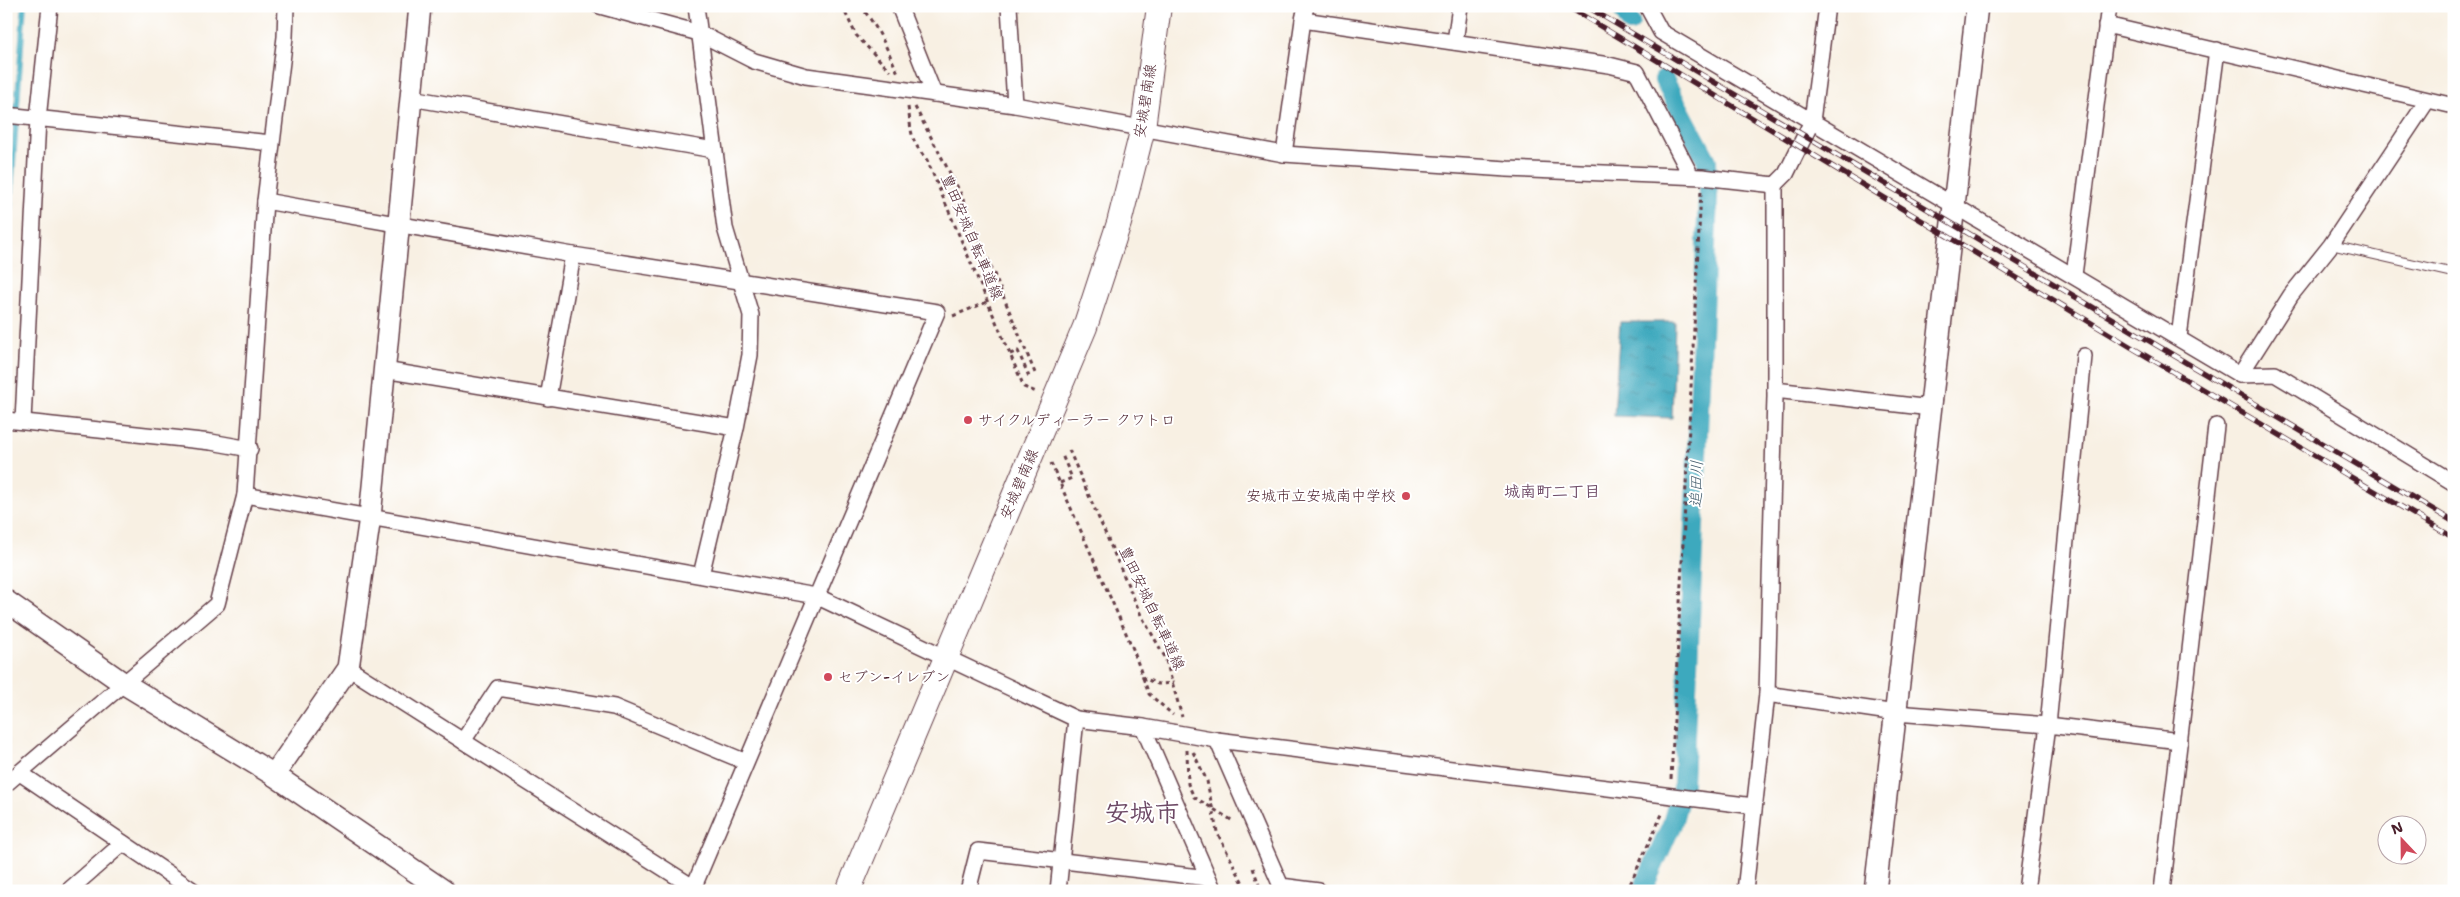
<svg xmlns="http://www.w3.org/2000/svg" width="2460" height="897" viewBox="0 0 2460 897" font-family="'Shantell Sans','Klee One',sans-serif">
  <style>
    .water { fill: url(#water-ripples); stroke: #446474 }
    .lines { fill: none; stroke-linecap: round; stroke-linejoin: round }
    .stream { stroke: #3ea9be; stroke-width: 5.5 }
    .canal { stroke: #3ea9be; stroke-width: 20 }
    .lane-casing { stroke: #643e47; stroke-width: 10 }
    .street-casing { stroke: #643e47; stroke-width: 18 }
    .secondary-casing { stroke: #643e47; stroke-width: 24 }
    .primary-casing { stroke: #643e47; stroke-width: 26 }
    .path { stroke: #643e47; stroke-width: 3; stroke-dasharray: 4 4; stroke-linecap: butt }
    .lane { stroke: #fff; stroke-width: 8 }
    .street { stroke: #fff; stroke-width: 15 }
    .secondary { stroke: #fff; stroke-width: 21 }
    .primary { stroke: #fff; stroke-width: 24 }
    .rail-casing { stroke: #4a1f2b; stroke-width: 5.5 }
    .rail { stroke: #fff; stroke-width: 4; stroke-dasharray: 11; stroke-linecap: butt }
    .poi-dot { fill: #d1495b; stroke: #fff; stroke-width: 2 }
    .labels { text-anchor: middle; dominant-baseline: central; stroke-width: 4; stroke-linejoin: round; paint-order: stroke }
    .street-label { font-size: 15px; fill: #4a1f2b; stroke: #fff }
    .poi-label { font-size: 15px; fill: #4a1f2b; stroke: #fff; text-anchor: start }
    .water-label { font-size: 16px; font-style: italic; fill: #455d6d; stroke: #fff }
    .neighbourhood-label { font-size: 16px; font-weight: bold; fill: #6e4a66; stroke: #fff }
    .town-label { font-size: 25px; font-weight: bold; fill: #6e4a66; stroke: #fff }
  </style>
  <defs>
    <pattern id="water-ripples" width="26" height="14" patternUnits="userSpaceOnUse" patternTransform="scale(1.25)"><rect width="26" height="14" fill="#3ea9be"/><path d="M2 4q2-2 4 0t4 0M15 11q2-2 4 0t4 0" fill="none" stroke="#36899b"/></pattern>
  </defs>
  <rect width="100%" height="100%" fill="#fff"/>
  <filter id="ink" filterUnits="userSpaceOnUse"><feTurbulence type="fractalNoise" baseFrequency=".02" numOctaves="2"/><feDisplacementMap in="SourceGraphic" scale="10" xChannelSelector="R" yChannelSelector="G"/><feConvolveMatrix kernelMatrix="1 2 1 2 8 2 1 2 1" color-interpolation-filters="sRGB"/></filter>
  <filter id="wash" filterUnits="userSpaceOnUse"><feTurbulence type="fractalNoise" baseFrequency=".0096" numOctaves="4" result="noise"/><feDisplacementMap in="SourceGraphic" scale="20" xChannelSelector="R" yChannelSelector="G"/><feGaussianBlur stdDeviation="1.12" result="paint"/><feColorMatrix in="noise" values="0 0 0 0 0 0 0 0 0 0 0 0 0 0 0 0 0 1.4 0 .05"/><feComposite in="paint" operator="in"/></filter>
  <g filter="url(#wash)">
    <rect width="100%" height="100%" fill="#f8f0e3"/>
    <!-- water -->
    <polygon class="water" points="1620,322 1675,322 1672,418 1614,416"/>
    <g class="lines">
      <!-- stream -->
      <polyline class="stream" points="6,269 24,6"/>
      <!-- canal -->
      <g class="canal">
        <polyline points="1621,6 1630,22"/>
        <polyline points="1642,891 1672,824 1683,784 1708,197 1707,161 1664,80"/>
      </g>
    </g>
  </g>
  <g filter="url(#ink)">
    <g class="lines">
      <!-- lane casing -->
      <g class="lane-casing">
        <polyline id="lane" points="2331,245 2454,273"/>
      </g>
      <!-- street casing -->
      <g class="street-casing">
        <g id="street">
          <polyline points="600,6 699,33 754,61 806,76 1015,105 1284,154 1507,169 1702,177 1775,185 1786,174 1812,121 1827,6"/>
          <polyline points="696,6 725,228 751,315 750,355 736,428 701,575"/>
          <polyline points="899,6 934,94"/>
          <polyline points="1009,6 1015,105"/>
          <polyline points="1306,6 1303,20 1609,65 1637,72 1691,176"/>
          <polyline points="1647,6 1661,32 2240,375 2275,374 2454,483"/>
          <polyline points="2106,25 2454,106"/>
          <polyline points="1455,42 1460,6"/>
          <polyline points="411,98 714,150"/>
          <polyline points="6,115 271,143"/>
          <polyline points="1284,154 1303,20"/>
          <polyline points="265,201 573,255 937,312 692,891"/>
          <polyline points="2074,275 2109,6"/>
          <polyline points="2179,337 2217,50"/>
          <polyline points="384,370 736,428"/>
          <polyline points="2240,375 2291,295 2331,245 2427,101"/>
          <polyline points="1775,390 1931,408"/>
          <polyline points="548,398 573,255"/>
          <polyline points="6,420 211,442 250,449"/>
          <polyline points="23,421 38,119 50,6"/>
          <polyline points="245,495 816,596 1076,719 1058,891"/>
          <polyline points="348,668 693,887"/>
          <polyline points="1767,694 1896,713 2048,725 2180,741"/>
          <polyline points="1076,719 1143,727 1217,740 1754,806"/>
          <polyline points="1143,727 1214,891"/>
          <polyline points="1217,740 1281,886 1319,891"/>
          <polyline points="463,741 498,688 614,707 746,762"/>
          <polyline points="20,773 194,891"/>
          <polyline points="6,784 217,604 245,495 265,201 285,37 286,6"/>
          <polyline points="68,891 123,843"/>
          <polyline points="968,891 978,851 1208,878"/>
          <polyline points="1745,891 1767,694 1775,396 1775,185"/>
          <polyline points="2026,891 2048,725 2084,356"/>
          <polyline points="2162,891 2216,426"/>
        </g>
      </g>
      <!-- secondary casing -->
      <g class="secondary-casing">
        <g id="secondary">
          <polyline points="6,601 123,683 274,775 444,891"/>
          <polyline points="274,775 348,668 370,517 420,6"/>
          <polyline points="1875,891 1977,6"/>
        </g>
      </g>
      <!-- primary casing -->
      <g class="primary-casing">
        <polyline id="primary" points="848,891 1085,327 1119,223 1143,128 1159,6"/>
      </g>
      <!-- path -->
      <g class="path">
        <polyline points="842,6 856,35 890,71"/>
        <path d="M860,6C878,26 887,49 898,73"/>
        <path d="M908,107C912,134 909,138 927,160L1024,387L1036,392"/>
        <polyline points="915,107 960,192 1035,373"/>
        <polyline points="953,316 987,302"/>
        <polyline points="1010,354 1018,351 1030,379"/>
        <polyline points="1069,450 1141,615 1165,657 1182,717"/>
        <polyline points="1051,463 1133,649 1143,678 1158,684 1174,683"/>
        <polyline points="1060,483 1072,478 1062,455"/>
        <polyline points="1143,678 1149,694 1173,715"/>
        <polyline points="1187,750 1188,784 1194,797 1233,821"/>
        <polyline points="1193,752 1207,781 1217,832 1247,891"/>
        <polyline points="1671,779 1701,191"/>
        <polyline points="1253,868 1261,891"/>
        <polyline points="1627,891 1663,812"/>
      </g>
      <!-- lane -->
      <use href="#lane" class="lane"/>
      <!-- street -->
      <use href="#street" class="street"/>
      <!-- secondary -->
      <use href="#secondary" class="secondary"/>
      <!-- primary -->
      <use href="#primary" class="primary"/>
      <!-- rail casing -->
      <g class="rail-casing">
        <g id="rail">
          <polyline points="1567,6 2136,350 2454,538"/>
          <polyline points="1586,6 2454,522"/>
        </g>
      </g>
      <!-- rail -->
      <use href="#rail" class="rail"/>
    </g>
  </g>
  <!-- markers -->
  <g class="poi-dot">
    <circle cx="968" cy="420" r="5"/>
    <circle cx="1406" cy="496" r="5"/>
    <circle cx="828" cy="677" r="5"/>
  </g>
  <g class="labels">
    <!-- street labels -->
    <g class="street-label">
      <text transform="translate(1145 101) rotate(-81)">安城碧南線</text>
      <text transform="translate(972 237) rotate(67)">豊田安城自転車道線</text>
      <text transform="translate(1019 484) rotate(-67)">安城碧南線</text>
      <text transform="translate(1152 608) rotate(65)">豊田安城自転車道線</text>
    </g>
    <!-- poi labels -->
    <g class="poi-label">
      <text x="978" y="420">サイクルディーラー クワトロ</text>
      <text x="1396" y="496" text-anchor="end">安城市立安城南中学校</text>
      <text x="838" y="677">セブン-イレブン</text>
    </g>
    <!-- water labels -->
    <g class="water-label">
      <text transform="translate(1696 484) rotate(-88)">追田川</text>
    </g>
    <!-- neighbourhood labels -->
    <g class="neighbourhood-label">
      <text x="1552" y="491">城南町二丁目</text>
    </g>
    <!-- town labels -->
    <g class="town-label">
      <text x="1142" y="812">安城市</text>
    </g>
  </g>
  <!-- margin -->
  <rect width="2460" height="897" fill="none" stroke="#fff" stroke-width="25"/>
  <!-- north arrow -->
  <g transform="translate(2402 840) rotate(338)"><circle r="24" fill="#ffffff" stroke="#b7a5aa"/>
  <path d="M0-4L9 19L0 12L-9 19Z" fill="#d1495b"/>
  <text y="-8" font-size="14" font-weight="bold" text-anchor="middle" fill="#4a1f2b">N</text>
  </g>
</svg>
